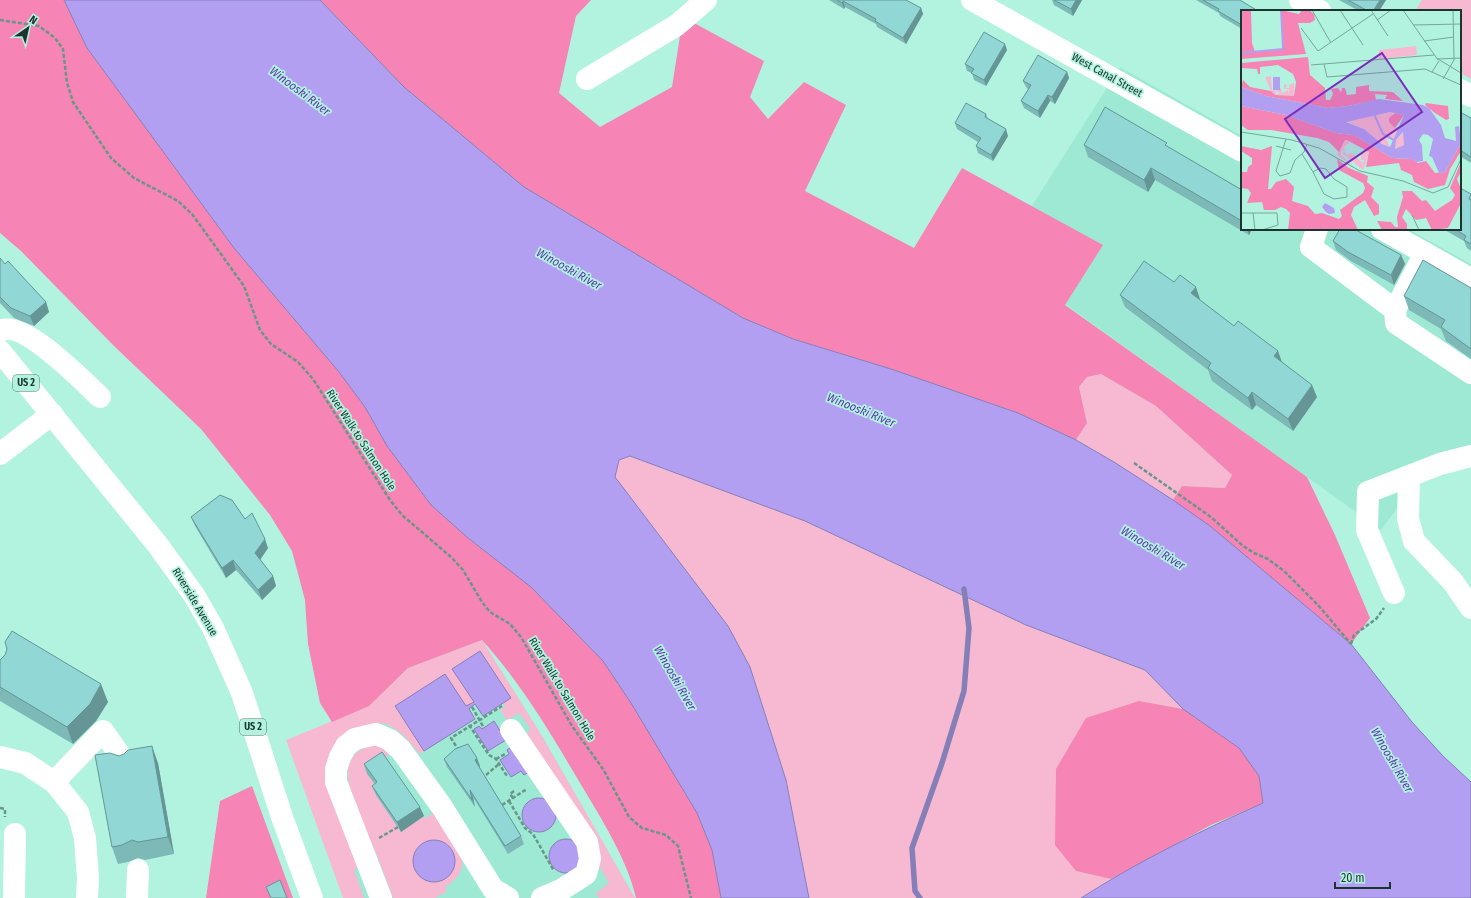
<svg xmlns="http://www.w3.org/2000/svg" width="1471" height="898" viewBox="0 0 1471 898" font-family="'Fira Sans Condensed',sans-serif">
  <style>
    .built { fill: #9ee9d4 }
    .green { fill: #f7b9d1; fill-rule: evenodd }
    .forest { fill: #f684b5 }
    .water { fill: #b39ff2; stroke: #857fb7 }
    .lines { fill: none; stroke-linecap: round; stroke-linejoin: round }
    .stream { stroke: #857fb7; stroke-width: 5.5 }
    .path { stroke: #689689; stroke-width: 2.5; stroke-dasharray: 4 2; stroke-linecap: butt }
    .minor { stroke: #fff; stroke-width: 22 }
    .major { stroke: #fff; stroke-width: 22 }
    .wall { fill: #7cb9b7 }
    .shaded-wall { fill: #659695 }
    .building { fill: #90d7d5; stroke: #659695 }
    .labels { text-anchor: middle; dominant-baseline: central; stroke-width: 3.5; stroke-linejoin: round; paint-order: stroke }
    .shield { fill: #b2f3e0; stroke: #486e63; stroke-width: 1 }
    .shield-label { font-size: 10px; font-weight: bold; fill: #1b352e }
    .street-label { font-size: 11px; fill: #1b352e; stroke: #b2f3e0 }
    .water-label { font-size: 12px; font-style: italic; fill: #5f35ab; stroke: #b2f3e0 }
    .inset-river { fill: none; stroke: #b39ff2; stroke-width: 2 }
    .inset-road { fill: none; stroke: #76a799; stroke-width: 1 }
    .view { fill: #7b2cbf; fill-opacity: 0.15; stroke: #7b2cbf; stroke-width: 2 }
    .inset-edge { fill: none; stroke: #1b352e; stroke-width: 2 }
  </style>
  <rect width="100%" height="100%" fill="#b2f3e0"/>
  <!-- built -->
  <g class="built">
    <polygon points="1120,67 1242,136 1242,229 1408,229 1471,264 1471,466 1417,482 1381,530 1065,304 1032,206"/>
    <polygon points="482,640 542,736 635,898 345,898 332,722"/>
  </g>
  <!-- green -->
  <g class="green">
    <polygon points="1422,0 1471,0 1471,79 1460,73 1460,11 1415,11"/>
    <polygon points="1101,374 1156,406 1232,475 1225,488 1182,486 1173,500 1114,462 1076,440 1087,423 1079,387 1087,377"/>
    <polygon points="630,456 805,521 1026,625 1145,670 1183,709 1139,701 1076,871 1111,879 1081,898 809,898 786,780 750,667 728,626 615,477 619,460"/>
    <path d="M482,640L542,736L635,898H599L596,893L609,883L526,737L530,728L519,713L507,720L500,710L505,707L503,703L511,698L453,669L474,702L466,706H395L424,751L420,754C409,741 390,716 369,725C360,728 343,745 334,752L361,867L354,869L364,898H343L286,740L369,706L408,668Z"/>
    <path d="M379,744L388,753L380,792L376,795L401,831L424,816L425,819L433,813C450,837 482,865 445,887L447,891L435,898H393C388,885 383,871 378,858C370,837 342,787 349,765C354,750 365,747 379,744ZM413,858L438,882C423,883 413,873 413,858Z"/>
  </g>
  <!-- forest -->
  <g class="forest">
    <path d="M0,0H64L87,48L234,248L339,372L365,407L387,446L431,505L468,538L531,587L603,661L631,703L697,813L712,850L721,898H636C628,861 600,816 580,783C551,734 521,683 482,640L408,668L369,706L332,722L320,703L308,644L305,600L292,551L270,515L201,429L114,346L21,251L0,233Z"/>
    <polygon points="320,0 591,0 576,16 559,93 600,127 672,87 683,17 764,61 750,97 768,119 804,82 846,105 805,191 914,248 962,168 1103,245 1065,305 1307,477 1335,535 1370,618 1351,644 1210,526 1173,500 1182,486 1225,488 1232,475 1156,406 1101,374 1087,377 1079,387 1087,423 1076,440 1018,413 891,369 793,339 743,318 524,187 404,87"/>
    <polygon points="1139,701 1183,709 1239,748 1259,776 1263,803 1211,825 1111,879 1076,871 1055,845 1056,769 1086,718"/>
    <polygon points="252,786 293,898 206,898 220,801"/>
  </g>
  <!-- water -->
  <g class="water">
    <path d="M64,0H320L404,87L524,187L743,318L793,339L891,369L1018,413L1076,440L1114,462L1173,500L1210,526L1351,644L1412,722L1443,756L1471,782V898H1081C1139,861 1200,831 1263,803L1259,776L1239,748L1183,709L1145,670L1026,625L805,521L630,456L619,460L615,477L728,626L750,667L786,780L809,898H721L712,850L697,813L631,703L603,661L531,587L468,538L431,505L387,446L365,407L339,372L234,248L87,48Z"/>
    <polygon points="480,651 511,698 483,716 475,704 469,709 475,719 424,751 395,706 445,674 466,706 474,702 452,669"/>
    <polygon points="494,721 506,740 488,751 474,729 479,726 482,729"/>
    <polygon points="512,746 529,772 524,775 521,771 511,777 500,760 509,754 507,750"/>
    <circle cx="539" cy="815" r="17"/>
    <circle cx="566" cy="856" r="17"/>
    <circle cx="434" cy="861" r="21"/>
  </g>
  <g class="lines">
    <!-- stream -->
    <polyline class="stream" points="920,898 915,891 912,848 942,763 964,691 969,628 964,589"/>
    <!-- path -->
    <g class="path">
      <polyline points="0,20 39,26 55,38 63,49 67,83 73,102 111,158 134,178 178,201 192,214 244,286 260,330 271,344 298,362 313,379 390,500 402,515 451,557 463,570 482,602 490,612 510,624 521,637 572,726 603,769 629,817 642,828 666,835 678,846 691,898"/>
      <polyline points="1134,463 1211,517 1243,546 1254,553 1268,559 1284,571 1318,605 1351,644"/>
      <polyline points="1351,644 1354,635 1376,619 1384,608"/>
      <polyline points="472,707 484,728"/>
      <polyline points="469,725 489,755 496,759 507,776"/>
      <polyline points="459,751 451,738 502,706"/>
      <polyline points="496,759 505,754"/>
      <polyline points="486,775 499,764"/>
      <polyline points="513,798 510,794 514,791"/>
      <polyline points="509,801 525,828 533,834 554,871"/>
      <polyline points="502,805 527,789"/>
      <polyline points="0,808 5,809 5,817"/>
      <polyline points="379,838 398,827"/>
    </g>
    <!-- minor -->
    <g class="minor">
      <polyline points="972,0 1242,151"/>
      <polyline points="1300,0 1320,11"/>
      <polyline points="587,79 677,25 706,0"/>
      <polyline points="1460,90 1471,96"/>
      <polyline points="1317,229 1311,247 1395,310 1425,253"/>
      <polyline points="1382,229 1471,279"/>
      <polyline points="1395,310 1396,323 1471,373"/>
      <path d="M0,331C23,319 83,381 100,397"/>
      <polyline points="0,454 52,414"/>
      <polyline points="1409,477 1408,519 1414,541 1453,582 1471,608"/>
      <polyline points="1394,593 1367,530 1368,492 1440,464 1471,456"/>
      <polyline points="511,730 587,842 590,859 586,874 561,890 542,898"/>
      <polyline points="0,757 25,763 54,782 78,812 85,838 88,878 87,898"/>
      <polyline points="54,782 103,731 124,761"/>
      <polyline points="14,898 15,834"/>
      <polyline points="137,898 138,870"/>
      <polyline points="381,898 336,782 336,769 340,757 346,746 355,739 376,734 390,740 401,750 442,807 493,889 508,898"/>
    </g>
    <!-- major -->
    <polyline class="major" points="0,351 157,544 194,595 213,628 242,693 282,817 312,898"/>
  </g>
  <!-- wall -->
  <g class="wall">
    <polygon points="829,0 906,0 921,8 923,14 906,44 877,27 876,24 845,7 844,9"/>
    <polygon points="1052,0 1082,0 1073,16 1054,5"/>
    <polygon points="1196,0 1240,0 1242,11 1242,29 1220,16 1219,13"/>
    <polygon points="1339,0 1386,0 1379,11 1359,11"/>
    <polygon points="1007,50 986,86 974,80 972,73 967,71 965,64"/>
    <polygon points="1067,72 1069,78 1055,104 1050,101 1040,118 1024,108 1021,101 1028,89 1026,87 1023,81"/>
    <polygon points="1460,112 1471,118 1471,163 1460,156"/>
    <polygon points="986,114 988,119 1008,136 993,161 978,153 976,146 978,142 957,129 955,123"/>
    <polygon points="1084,145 1168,147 1242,190 1242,229 1252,229 1249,235 1155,180 1148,192 1088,157"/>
    <polygon points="1471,194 1471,251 1467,248 1464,241 1443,229 1460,229"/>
    <polygon points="1333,241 1401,255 1405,264 1394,285 1351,261 1336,250"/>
    <polygon points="0,258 5,264 46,302 49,312 34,326 14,318 0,303"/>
    <polygon points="1174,282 1200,299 1199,300 1234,326 1278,351 1282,362 1317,397 1293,431 1256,405 1252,410 1212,381 1208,370 1125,307 1120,295"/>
    <polygon points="1471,288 1471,359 1446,341 1441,329 1409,310 1404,296"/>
    <polygon points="191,517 245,519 268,548 260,560 273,576 276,586 262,600 236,570 226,578 195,526"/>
    <polygon points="0,660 108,702 96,721 73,744 0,701"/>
    <polygon points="119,756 158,763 174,854 145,860 138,858 128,862 118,864 112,847"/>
    <polygon points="444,759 480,766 479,767 521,836 524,844 508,854 473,797 475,807 447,767"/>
    <polygon points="364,764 424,816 401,832 376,795 372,786 375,784 367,774"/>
  </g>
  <!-- shaded-wall -->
  <g class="shaded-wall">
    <polygon points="1076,0 1082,0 1073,16 1071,9"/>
    <polygon points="1380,0 1386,0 1379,11 1373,11"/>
    <polygon points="843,1 845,7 844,9 842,3"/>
    <polygon points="921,8 923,14 906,44 903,38"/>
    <polygon points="1005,44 1007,50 986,86 984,80"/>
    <polygon points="1067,72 1069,78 1055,104 1052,97"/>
    <polygon points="1048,95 1050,101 1040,118 1038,111"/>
    <polygon points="1006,129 1008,136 993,161 991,155"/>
    <polygon points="1151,168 1155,180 1148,192 1144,180"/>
    <polygon points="1247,229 1252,229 1249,235"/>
    <polygon points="1401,255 1405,264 1394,285 1391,275"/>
    <polygon points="1196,287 1200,299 1195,306 1191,293"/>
    <polygon points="46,302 49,312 34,326 30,316"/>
    <polygon points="1278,351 1282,363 1274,356"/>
    <polygon points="1312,385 1317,397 1293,431 1288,419"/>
    <polygon points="1252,392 1256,405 1252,410 1248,398"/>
    <polygon points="265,539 268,548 258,563 255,553"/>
    <polygon points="233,560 236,570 226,578 222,568"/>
    <polygon points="273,576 276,586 262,600 258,590"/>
    <polygon points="101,684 108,702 96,721 73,744 67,727"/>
    <polygon points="152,746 158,763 174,854 168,837"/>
    <polygon points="477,758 480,766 477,768 475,760"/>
    <polygon points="470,790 473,797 475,807 472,800"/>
    <polygon points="420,807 424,816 401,832 397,822"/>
  </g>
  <!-- building -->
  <g class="building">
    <polygon points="837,0 906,0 921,8 903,38 875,21 876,19 843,1 842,3"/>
    <polygon points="1054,0 1076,0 1071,9"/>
    <polygon points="1203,0 1240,0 1258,11 1242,11 1242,25 1218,11 1219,9"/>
    <polygon points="1348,0 1380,0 1373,11 1368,11"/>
    <polygon points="984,32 1005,44 984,80 971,73 974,69 965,64"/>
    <polygon points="1038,55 1067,72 1052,97 1048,95 1038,111 1021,101 1031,85 1023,81"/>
    <polygon points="966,103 986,114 985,117 1006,129 991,155 976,146 981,138 955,123"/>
    <polygon points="1105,107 1167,143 1165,145 1242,190 1242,221 1151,168 1144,180 1084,145"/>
    <polygon points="1460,112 1471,118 1471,157 1460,150"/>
    <polygon points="1460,188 1471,194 1469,199 1471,200 1471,244 1464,240 1466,236 1455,229 1460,229"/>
    <polygon points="1340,229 1354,229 1401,255 1391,275 1348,252 1333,241"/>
    <polygon points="0,258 5,264 8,261 46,302 30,316 11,308 0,297"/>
    <polygon points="1423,260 1471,288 1471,349 1441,327 1445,320 1404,296"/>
    <polygon points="1144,261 1174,282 1180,275 1196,287 1191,293 1234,326 1238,321 1278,351 1274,356 1312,385 1288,419 1252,392 1248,398 1208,368 1211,363 1120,295"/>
    <polygon points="220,495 232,500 245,519 252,513 265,539 255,553 273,576 258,590 233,560 222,568 191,517"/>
    <polygon points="12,631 101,684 90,704 67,727 0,687 0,660 5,655 7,649 5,642"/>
    <polygon points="468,744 477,758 475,760 521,836 505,846 470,790 472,800 444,759 455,749"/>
    <polygon points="152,746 168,837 138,842 132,840 122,845 112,847 95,755 110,753 119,756 124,754 128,750"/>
    <polygon points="382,752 420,807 397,822 372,786 377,782 364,764"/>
    <polygon points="280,880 287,898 271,898 266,887"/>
  </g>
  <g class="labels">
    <!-- shield labels -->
    <g class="shield">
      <rect x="13" y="375" width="26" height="16" rx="3"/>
      <rect x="240" y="719" width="26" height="16" rx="3"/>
    </g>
    <g class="shield-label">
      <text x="26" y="383">US 2</text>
      <text x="253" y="727">US 2</text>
    </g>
    <!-- street labels -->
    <g class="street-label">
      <text transform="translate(1107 75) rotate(29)">West Canal Street</text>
      <text transform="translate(361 440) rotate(57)">River Walk to Salmon Hole</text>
      <text transform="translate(195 602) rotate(59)">Riverside Avenue</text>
      <text transform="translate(562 689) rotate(59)">River Walk to Salmon Hole</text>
    </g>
    <!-- water labels -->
    <g class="water-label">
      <text transform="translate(300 91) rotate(37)">Winooski River</text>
      <text transform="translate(569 269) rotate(29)">Winooski River</text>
      <text transform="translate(861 410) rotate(22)">Winooski River</text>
      <text transform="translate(1153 548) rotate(31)">Winooski River</text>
      <text transform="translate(675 678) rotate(60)">Winooski River</text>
      <text transform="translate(1392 760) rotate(60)">Winooski River</text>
    </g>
  </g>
  <!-- overview -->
  <g transform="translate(1241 10)">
    <rect width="220" height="220" fill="#b2f3e0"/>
    <path d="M175,36L176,45L138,49V40ZM30,66L31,80H34L35,84H39L35,80L40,78L41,83L47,80L48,84V79H43V74L46,75L45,78H48V75L53,73V86L34,85L30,81L24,67ZM150,102L154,103L151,104L154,118L157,117L152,130L145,128L149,137L141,134L123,119L105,111ZM163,122V135L154,139L155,130ZM104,129L126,140L128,143L122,160L101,143L103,141L107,146L109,143L112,144L122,153L123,150H120V145L126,141L121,138L109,132L102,138L105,140L100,141V145L114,157L96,145Z" fill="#f7b9d1"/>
    <path d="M0,0H10L11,33L14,42L42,39L40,0L58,4L61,0H68L73,4L74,10L69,13H57L65,44L0,49ZM67,47L69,65L84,78L85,90H89L92,84L90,79L97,78L100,82L101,78H104L106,85L115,84V77L128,75V81L152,82L162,91L144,89L146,85L134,84L135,90L107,96L87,98L25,86L0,77L2,70L9,77L30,81L34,85L53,86L55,72L52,64L37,55L19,57V64H17L16,59L0,58V53ZM185,93L207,96L208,109L205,110L194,103L184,95ZM0,96L45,105L95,123L113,125L151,148L171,149L177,153L185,151L194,163L204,162L220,133V141L209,159L204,175L187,179L173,172L171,165L160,160L158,153L125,157L128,142L106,130H104L98,142L88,132L76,128L30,120H7L0,115ZM154,103L163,105L154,118L148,112V108ZM0,136L20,140L31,136L27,179H30L35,172L45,169L53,177L51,191L67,196L74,204L81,203L98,209L101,206L99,200L122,183L124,178L122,173L98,160L96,149L108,158L127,166L126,172L133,178L130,187L138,195V204L133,206L124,190L113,197L110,205L117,220H47L49,203L45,199L40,197L34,200H23L21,192L6,193L10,183L7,179L0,178V162H6L7,157L11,154V148L0,141ZM220,152V162L216,169L220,179V193L207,218L191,220L185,208L175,210L165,199L161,207L166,214V220H141L136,211L150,212L154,217H157L156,207L162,187L161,181H171L181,191L185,190L194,201L211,190L214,185L209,178Z" fill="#f684b5"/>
    <path d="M32,67H39V80H32ZM0,77L25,86L87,98L107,96L138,89L182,95L188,98L200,115L204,128L215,131L214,117L218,116L220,133L204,162L198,163L191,147L188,146L192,129L187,125L182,124L178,130L181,135L182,151L175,152L171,149L151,148L113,125L95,123L45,105L0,96ZM149,102L163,105L149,137L141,134L123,119L105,112ZM162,122L163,135L154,139L155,130ZM84,193L93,198L94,203L88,204L85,202L81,197Z" fill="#b39ff2" fill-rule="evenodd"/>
    <path class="inset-river" d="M0,43L42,39L40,0M133,104L142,124L153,130"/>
    <path class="inset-road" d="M71,0L90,33M99,0L122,35M130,0L147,26M162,0L197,50M136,10L150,0M172,15L220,14M60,18L77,41L132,4M183,31L213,27M196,49L220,48M197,49L220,63M83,54L86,67L184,59L220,75M70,55L193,45M191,62L198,51M202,69L213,50L212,0M0,122L51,130L78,138L119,161L162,171L192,183L207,177L220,149M45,129L35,161L39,166L49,163L54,150L63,142L66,134M35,136L50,140M61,144L72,162M79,158L85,159L93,169L106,177V187L93,189L83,184L72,162ZM0,203H36L37,215L21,220M12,203L14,220M171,205L178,220"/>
    <path class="view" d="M141,43L181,102L84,168L44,109Z"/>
    <rect width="220" height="220" class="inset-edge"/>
  </g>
  <!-- north arrow -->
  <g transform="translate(28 28) rotate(34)" stroke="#b2f3e0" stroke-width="3" paint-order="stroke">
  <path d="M0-3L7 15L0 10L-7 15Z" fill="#1b352e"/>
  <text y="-6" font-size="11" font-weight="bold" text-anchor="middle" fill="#1b352e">N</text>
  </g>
  <!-- scale -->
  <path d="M1335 882v6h55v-6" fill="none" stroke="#1b352e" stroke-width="2"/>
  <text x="1341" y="882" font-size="12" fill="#1b352e" stroke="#b2f3e0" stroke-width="3" paint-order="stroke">20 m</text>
</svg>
